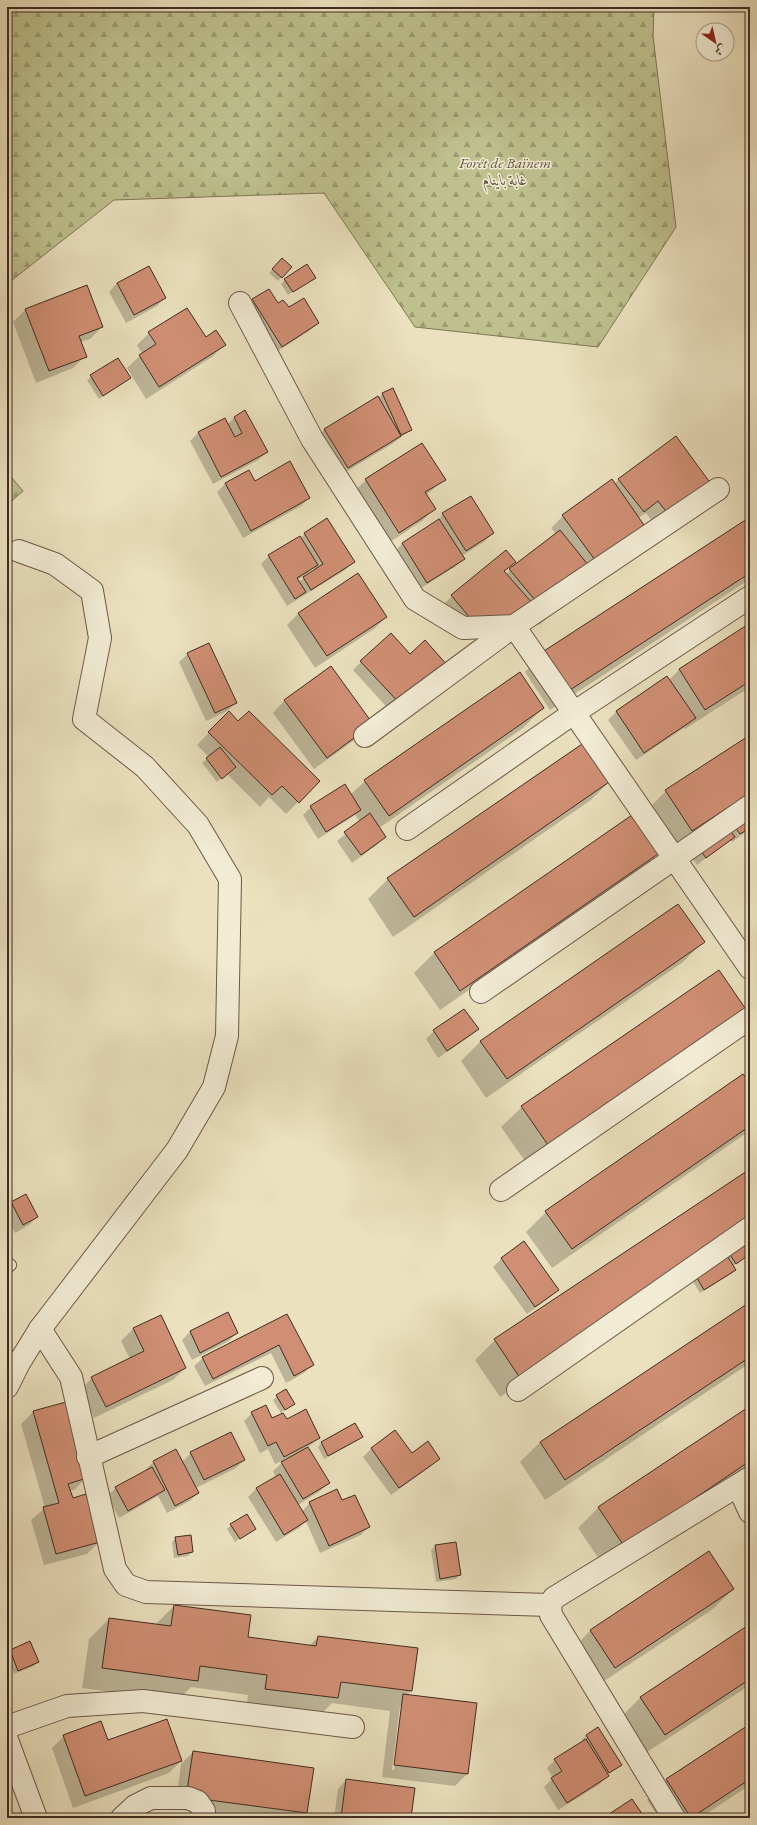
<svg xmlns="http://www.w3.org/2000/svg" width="757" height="1825" viewBox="0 0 757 1825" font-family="'EB Garamond',Amiri,serif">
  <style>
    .forest { fill: url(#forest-firs); stroke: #807658 }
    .shadow { fill: #0003; fill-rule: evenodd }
    .building { fill: #d08f74; stroke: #412b22 }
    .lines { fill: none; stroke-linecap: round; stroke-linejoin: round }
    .lane-casing { stroke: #6c5849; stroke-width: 14 }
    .street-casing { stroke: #6c5849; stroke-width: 24 }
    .lane { stroke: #f2ecd5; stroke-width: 12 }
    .street { stroke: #f2ecd5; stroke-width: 22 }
    .labels { text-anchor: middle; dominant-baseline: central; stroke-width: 3; stroke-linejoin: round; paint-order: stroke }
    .park-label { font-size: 15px; font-style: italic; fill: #60503d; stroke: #f2ecd5 }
  </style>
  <defs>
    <pattern id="forest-firs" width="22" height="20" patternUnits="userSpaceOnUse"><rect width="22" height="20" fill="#bec18e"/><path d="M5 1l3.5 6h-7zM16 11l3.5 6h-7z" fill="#9c9d74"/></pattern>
  </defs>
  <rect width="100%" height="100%" fill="#ebe1bf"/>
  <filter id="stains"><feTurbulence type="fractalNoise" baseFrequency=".005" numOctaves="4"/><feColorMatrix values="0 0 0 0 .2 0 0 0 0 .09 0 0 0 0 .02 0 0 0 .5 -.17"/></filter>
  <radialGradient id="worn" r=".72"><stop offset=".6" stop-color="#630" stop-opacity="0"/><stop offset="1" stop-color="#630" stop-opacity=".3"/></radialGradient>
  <!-- forest -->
  <g class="forest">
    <polygon points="7,7 654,7 653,36 676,227 598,347 415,327 324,193 114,200 7,284"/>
    <polygon points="7,472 23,491 7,505"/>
  </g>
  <!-- shadow -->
  <g class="shadow">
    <polygon points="278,263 282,277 278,281 269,273"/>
    <polygon points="315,277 288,295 281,284 285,280"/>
    <polygon points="117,283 165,298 157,306 126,323 109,292"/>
    <polygon points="86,287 102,327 90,339 80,342 85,356 73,368 36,383 13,322 25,310"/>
    <polygon points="253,300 278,305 318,323 309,331 273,354 245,308"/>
    <polygon points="149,333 206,338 224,345 212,357 146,399 127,368 142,354 137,345"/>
    <polygon points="117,359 129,378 99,399 87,380"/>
    <polygon points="392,389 411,430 392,444 339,476 316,438 325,429"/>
    <polygon points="234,418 267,452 258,460 213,484 190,441 198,433 225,419 228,424"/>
    <polygon points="422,444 444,480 426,495 434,509 422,521 387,544 353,492 366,480"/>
    <polygon points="249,471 254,482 309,498 301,506 243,538 217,492 225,484"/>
    <polygon points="619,479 713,488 659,531 646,513 638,518 643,525 584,588 539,625 527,609 492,639 444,604 452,596 514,561 504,572 506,574 556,534 551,528 563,516 614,484"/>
    <polygon points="443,514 493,533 485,541 462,556 463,559 455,567 418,590 394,552 402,544 435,523"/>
    <polygon points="750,518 750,579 550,710 525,672 545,652"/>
    <path d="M305,534L353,562L345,570L287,606L261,564L269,556L300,538ZM313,568L315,571L306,576L299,582L297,580L306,575Z"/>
    <polygon points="299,613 386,617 374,629 315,668 287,625"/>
    <polygon points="750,624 750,687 685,729 684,728 636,760 608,720 616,712 667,677 669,680 679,670"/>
    <polygon points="188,654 236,703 227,711 206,721 179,662"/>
    <polygon points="410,655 394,715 353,670 361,662"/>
    <polygon points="285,700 360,736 314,769 273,713"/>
    <polygon points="543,708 523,728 379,828 385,837 377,845 352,863 337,841 360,822 355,815 318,839 303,815 311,807 350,795 365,781"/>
    <polygon points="229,712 238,722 319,781 286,814 269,797 260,807 227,774 217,782 202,763 209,757 197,745"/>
    <polygon points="750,736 750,829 732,842 730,840 697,865 683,845 671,850 646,811 666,791"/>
    <polygon points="585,743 611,780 591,800 393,937 368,899 388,879"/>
    <polygon points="631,817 657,854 637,874 440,1010 414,973 434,953"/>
    <polygon points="703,942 683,962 486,1098 461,1061 481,1041"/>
    <polygon points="719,971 744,1008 724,1028 527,1164 501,1127 522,1107"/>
    <polygon points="477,1029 469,1037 438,1058 426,1039 434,1031"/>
    <polygon points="750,1085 750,1131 748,1132 552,1268 526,1232 546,1212"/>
    <polygon points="750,1170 750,1230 500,1397 475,1360 495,1340"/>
    <polygon points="12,1203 37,1217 29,1225 15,1233 7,1218 7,1207"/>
    <polygon points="740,1240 750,1254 733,1266 735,1270 731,1274 700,1293 689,1275"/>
    <polygon points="502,1258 557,1290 549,1298 527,1314 493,1267"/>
    <polygon points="750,1303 750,1363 545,1500 520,1462 540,1442"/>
    <polygon points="227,1313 237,1333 229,1341 192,1360 182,1340 190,1332"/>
    <polygon points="287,1315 312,1365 304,1373 286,1383 271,1353 205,1386 194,1366 203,1358"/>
    <polygon points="133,1329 185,1368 173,1380 94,1418 80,1390 92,1378 130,1359 121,1341"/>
    <polygon points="277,1396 294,1404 282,1412 286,1420 319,1438 307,1448 328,1483 320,1491 298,1505 302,1511 310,1503 342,1502 369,1527 361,1535 320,1553 306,1521 299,1528 276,1542 248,1497 256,1489 276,1477 273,1471 285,1460 275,1464 268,1449 260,1453 244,1421 252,1413 272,1420 282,1415 273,1400"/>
    <polygon points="65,1403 86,1478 74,1490 70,1491 72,1499 99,1542 87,1554 44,1565 31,1520 45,1508 21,1424 33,1412"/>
    <polygon points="750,1407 750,1467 603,1565 578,1528 598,1508"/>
    <polygon points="361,1437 357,1441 324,1459 318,1447 322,1443"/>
    <polygon points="372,1448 411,1454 439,1459 430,1467 391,1495 363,1457"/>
    <polygon points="176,1450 182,1462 191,1453 244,1460 236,1468 196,1488 198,1493 190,1501 167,1513 158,1496 119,1518 107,1496 116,1488 146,1472 145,1470 153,1462"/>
    <polygon points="231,1525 254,1529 235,1542 227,1529"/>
    <polygon points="176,1538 192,1552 188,1556 174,1558 172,1542"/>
    <polygon points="435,1546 460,1575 456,1579 436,1582 431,1550"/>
    <polygon points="733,1589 713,1609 595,1687 571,1650 591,1630"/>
    <path d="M174,1606L247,1638L309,1646L318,1637L411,1691L407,1695L467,1774L455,1786L382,1777L390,1711L332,1703L317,1718L246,1708L248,1695L191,1687L177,1701L82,1688L89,1639L109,1619L155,1625ZM400,1707H402L394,1770H392Z"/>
    <polygon points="750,1625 750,1685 644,1754 620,1718 640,1698"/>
    <polygon points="11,1650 38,1662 34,1666 14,1674 7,1655"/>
    <polygon points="750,1725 750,1785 700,1818 659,1818 647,1800 667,1780"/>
    <polygon points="597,1729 621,1765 607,1775 600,1784 558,1810 544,1787 553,1778 547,1768 555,1760 583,1742 582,1740 586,1736"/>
    <polygon points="64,1736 107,1742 181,1761 169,1773 73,1808 52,1748"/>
    <polygon points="193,1752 306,1813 301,1818 245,1818 175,1809 181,1764"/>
    <polygon points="346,1780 410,1818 334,1818 338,1789"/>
  </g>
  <!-- building -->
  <g class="building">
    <polygon points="282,258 292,267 282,278 272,269"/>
    <polygon points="307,264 316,278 293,292 284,279"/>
    <polygon points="149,266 166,298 134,315 117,283"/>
    <polygon points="87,285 103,327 79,336 87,357 49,371 25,309"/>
    <polygon points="269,289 278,303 283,300 289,307 304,298 319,323 282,347 252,299"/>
    <polygon points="187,308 206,337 216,330 226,345 159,387 139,355 156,344 148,332"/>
    <polygon points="118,358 131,378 103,396 90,375"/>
    <polygon points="393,388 412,430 401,435 382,393"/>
    <polygon points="378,396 401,436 348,468 324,429"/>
    <polygon points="245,410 268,452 221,477 198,432 225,418 235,437 242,433 234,417"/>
    <polygon points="676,436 714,488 672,519 658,501 644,512 618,479"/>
    <polygon points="422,443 446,480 425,492 436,509 399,533 365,479"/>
    <polygon points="290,461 310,498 251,531 225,483 249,470 255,481"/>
    <polygon points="612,479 644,525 595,560 562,515"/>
    <polygon points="471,496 494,533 466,551 442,513"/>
    <polygon points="750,517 750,573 570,690 544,651"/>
    <polygon points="327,518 355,562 311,590 303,577 323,564 304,533"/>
    <polygon points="439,519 465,559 427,583 402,543"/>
    <polygon points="560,530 597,576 535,600 509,569"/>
    <polygon points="300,536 318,565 297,578 306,592 295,599 268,555"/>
    <polygon points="506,550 516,562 504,571 533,604 500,631 479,629 451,595"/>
    <polygon points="358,573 387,617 327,656 298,613"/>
    <polygon points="750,623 750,681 705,710 679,669"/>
    <polygon points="391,633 410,654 425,640 448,666 403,707 360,661"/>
    <polygon points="209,643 237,703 215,713 187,653"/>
    <polygon points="331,666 373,724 327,758 284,700"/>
    <polygon points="520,672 544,708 389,816 364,780"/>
    <polygon points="667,676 696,718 644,753 616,711"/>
    <polygon points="229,711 238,721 249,711 320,781 299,803 282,786 272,795 208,732"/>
    <polygon points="750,735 750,793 692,831 665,790"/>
    <polygon points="585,742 612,780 414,917 387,878"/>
    <polygon points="220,747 236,767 222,779 206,758"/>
    <polygon points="345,784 361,810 326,832 310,806"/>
    <polygon points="750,798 750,828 740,834 726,815"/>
    <polygon points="370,813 386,837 361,855 344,832"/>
    <polygon points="632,815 658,854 460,991 434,952"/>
    <polygon points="719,816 735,837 706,858 690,836"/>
    <polygon points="678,904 705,942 507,1079 480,1041"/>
    <polygon points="719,970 745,1008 548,1145 521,1106"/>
    <polygon points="464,1009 479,1029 447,1051 433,1030"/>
    <polygon points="743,1074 750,1083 750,1126 572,1249 545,1211"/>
    <polygon points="750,1169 750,1224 520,1378 494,1339"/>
    <polygon points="26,1194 38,1217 23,1225 11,1202"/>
    <polygon points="741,1238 750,1254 736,1264 726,1248"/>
    <polygon points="524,1241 559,1290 535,1307 501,1258"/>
    <polygon points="724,1251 736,1270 704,1290 693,1271"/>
    <polygon points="750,1302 750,1357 565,1480 540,1442"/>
    <polygon points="228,1312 238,1333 200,1353 190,1331"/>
    <polygon points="287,1314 314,1365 294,1376 279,1345 213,1379 202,1357"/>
    <polygon points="161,1315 186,1368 106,1407 91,1377 144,1351 133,1328"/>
    <polygon points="286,1389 295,1404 285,1410 276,1395"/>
    <polygon points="66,1402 87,1478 68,1484 73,1498 86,1494 100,1542 56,1554 43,1507 59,1503 33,1411"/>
    <polygon points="266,1405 272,1418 283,1413 287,1419 306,1409 320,1438 284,1457 276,1442 268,1446 251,1412"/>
    <polygon points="750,1406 750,1461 624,1546 598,1507"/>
    <polygon points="355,1423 363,1437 328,1456 321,1442"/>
    <polygon points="395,1430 412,1453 428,1441 440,1459 399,1488 371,1448"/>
    <polygon points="231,1432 245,1460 204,1480 190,1452"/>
    <polygon points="308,1447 330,1483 303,1499 281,1462"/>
    <polygon points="176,1449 199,1493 175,1506 153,1461"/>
    <polygon points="152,1467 165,1490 128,1511 115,1487"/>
    <polygon points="280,1474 308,1520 284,1535 256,1488"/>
    <polygon points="337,1489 342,1500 355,1495 370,1527 329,1546 309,1502"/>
    <polygon points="247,1514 256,1529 240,1539 230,1524"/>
    <polygon points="191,1535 193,1552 178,1555 175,1537"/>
    <polygon points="456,1542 461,1575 440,1579 435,1545"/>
    <polygon points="709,1551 734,1589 615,1668 590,1630"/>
    <polygon points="174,1605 251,1615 248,1637 316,1646 318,1636 418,1648 412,1691 341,1682 338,1698 265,1689 267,1675 200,1666 198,1681 102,1668 109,1618 171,1626"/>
    <polygon points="750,1624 750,1679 665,1735 640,1697"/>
    <polygon points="30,1641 39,1662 18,1671 10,1650"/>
    <polygon points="403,1694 477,1703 468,1774 394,1765"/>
    <polygon points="167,1719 182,1761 85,1796 63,1735 101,1721 108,1740"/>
    <polygon points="750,1724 750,1779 691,1818 666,1779"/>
    <polygon points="598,1727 622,1765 609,1773 586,1735"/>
    <polygon points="586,1739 609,1776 567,1803 551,1778 562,1771 554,1759"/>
    <polygon points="193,1751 314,1768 307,1813 186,1797"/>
    <polygon points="346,1779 415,1788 411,1818 341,1818"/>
    <polygon points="632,1799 645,1818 603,1818"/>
  </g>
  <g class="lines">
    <!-- lane casing -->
    <g class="lane-casing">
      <g id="lane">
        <polyline points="7,1266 10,1265"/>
        <polyline points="7,1355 19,1363"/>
      </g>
    </g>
    <!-- street casing -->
    <g class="street-casing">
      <g id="street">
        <polyline points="240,303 312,439 415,599 463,628 514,626 750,968"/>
        <polyline points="365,736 514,626 718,489"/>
        <polyline points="407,829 575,712 750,597"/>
        <polyline points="481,992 750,806"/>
        <polyline points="501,1190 750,1018"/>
        <polyline points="40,1329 71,1377 115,1569 126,1585 146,1592 550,1605"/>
        <polyline points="7,1387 19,1363 40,1329 177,1150 214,1087 227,1036 230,879 198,825 145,767 84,719 100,638 92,591 55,564 19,551"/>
        <polyline points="518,1390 750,1228"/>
        <polyline points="88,1457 262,1378"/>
        <polyline points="738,1486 750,1512"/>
        <polyline points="7,1727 67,1706 143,1701 353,1727"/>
        <polyline points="7,1740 36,1818"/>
        <polyline points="122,1818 135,1806 151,1798 188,1798 198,1802 204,1811 203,1818"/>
        <polyline points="674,1818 551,1615 550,1605 554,1598 750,1478"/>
      </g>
    </g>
    <!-- lane -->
    <use href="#lane" class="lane"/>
    <!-- street -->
    <use href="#street" class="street"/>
  </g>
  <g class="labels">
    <!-- park labels -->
    <g class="park-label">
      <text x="505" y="162">Forêt de Baïnem<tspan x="505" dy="17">غابة باينام</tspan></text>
    </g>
  </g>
  <!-- margin -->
  <rect width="757" height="1825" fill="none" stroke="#ebe1bf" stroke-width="24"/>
  <rect x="8" y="8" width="741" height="1809" fill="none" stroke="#412b22" stroke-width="2"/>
  <rect x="12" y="12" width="733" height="1801" fill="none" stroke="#412b22"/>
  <!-- north arrow -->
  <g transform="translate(715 42) rotate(146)"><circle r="19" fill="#f2ecd5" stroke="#ab9f8d"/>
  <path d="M0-3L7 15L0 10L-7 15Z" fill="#8f2418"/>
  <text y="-6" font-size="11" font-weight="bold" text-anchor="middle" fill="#412b22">ش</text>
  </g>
  <rect width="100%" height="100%" filter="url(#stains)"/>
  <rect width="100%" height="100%" fill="url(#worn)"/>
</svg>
